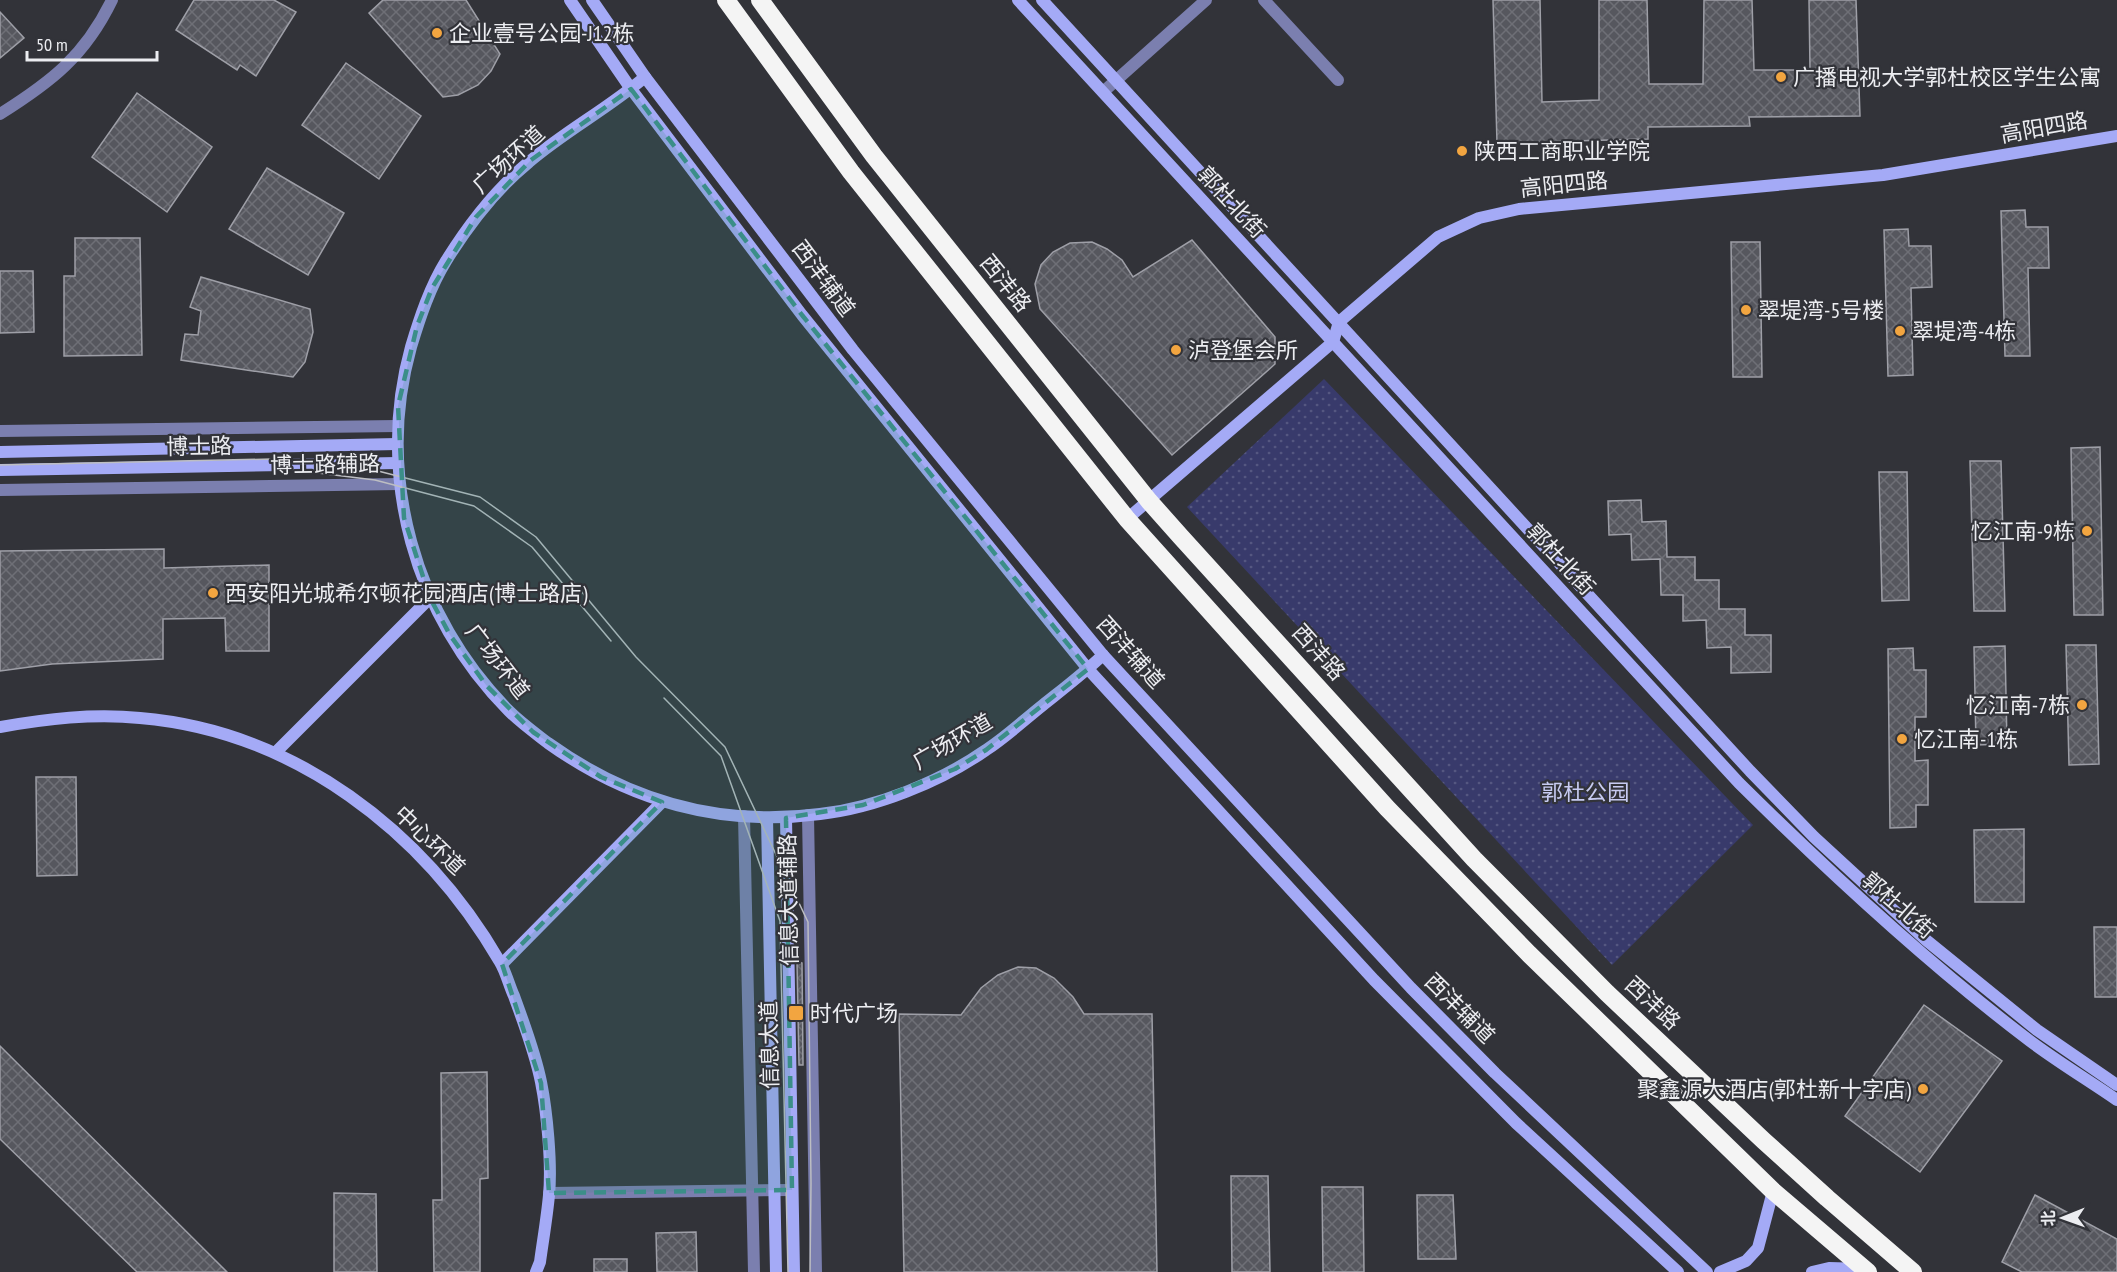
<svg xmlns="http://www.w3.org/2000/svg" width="2117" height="1272" viewBox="0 0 2117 1272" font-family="'PT Sans Narrow','Noto Sans SC',sans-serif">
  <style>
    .park { fill: url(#park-dots) }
    .building { fill: url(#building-cross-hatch); stroke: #9e9fa7; stroke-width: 1.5 }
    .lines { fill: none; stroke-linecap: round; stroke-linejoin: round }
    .street { stroke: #7b7faf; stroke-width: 12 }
    .secondary { stroke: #a4aaf6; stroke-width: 12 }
    .highway { stroke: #f4f4f4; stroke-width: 18 }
    .tram { stroke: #bdbec2; stroke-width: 1.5 }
    .marked { fill: #3b8e88; fill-opacity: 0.2; stroke: #3b8e88; stroke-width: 4.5; stroke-dasharray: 12 8; stroke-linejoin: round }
    .poi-dot { fill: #f2a540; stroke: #323339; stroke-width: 2 }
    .labels { text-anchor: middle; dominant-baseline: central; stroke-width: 4.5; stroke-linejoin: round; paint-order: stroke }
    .poi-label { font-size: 22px; fill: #ecedf1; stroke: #323339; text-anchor: start }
    .street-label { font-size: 22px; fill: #ecedf1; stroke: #323339 }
    .park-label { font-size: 22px; fill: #c7cbf1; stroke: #323339 }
  </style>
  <defs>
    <pattern id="park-dots" width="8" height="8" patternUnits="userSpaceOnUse" patternTransform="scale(1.5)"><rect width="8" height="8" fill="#383a6b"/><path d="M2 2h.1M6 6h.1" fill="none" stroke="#555781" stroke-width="1.8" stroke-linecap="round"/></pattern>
    <pattern id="building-cross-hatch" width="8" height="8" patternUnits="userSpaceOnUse" patternTransform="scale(1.5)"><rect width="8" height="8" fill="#56575e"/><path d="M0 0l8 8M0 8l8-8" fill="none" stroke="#6e6f76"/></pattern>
  </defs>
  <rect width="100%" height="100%" fill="#323339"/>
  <!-- park -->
  <polygon class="park" points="1324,379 1753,825 1612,965 1187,507"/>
  <!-- building -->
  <g class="building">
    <polygon points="194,0 274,0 296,12 256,76 240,65 237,70 176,30"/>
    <polygon points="383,0 466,0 500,54 491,71 478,85 458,95 443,97 369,13"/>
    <polygon points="1493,0 1540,0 1542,102 1599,100 1599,0 1647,0 1649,84 1703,84 1704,0 1752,0 1754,70 1810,70 1809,0 1856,0 1860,116 1749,117 1750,126 1648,127 1648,139 1497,143"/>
    <polygon points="0,12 24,38 0,58"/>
    <polygon points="346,63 421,116 379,179 302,125"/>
    <polygon points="137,93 212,147 167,212 92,157"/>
    <polygon points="267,168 344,213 308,275 229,229"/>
    <polygon points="2025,210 2026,227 2048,227 2049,268 2028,268 2030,356 2005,356 2001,211"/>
    <polygon points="1908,229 1909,246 1931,246 1932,287 1911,288 1913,375 1888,376 1884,230"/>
    <polygon points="75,238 140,238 142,355 64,356 64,276 75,276"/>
    <polygon points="1192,240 1275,337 1275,364 1172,455 1040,309 1035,284 1041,265 1053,252 1070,243 1092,242 1107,249 1122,260 1133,277"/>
    <polygon points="1731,242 1760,242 1762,377 1733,377"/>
    <polygon points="0,271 33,271 34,332 0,333"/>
    <polygon points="201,277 310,309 313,332 305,362 293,377 181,360 185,334 198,335 201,311 190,307"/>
    <polygon points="2100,447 2103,615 2074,615 2071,448"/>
    <polygon points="1970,461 2001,461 2005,611 1974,611"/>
    <polygon points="1879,472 1907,472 1909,600 1882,601"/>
    <polygon points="1641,500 1642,522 1666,521 1667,557 1695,557 1695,580 1719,580 1719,609 1745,609 1745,635 1771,635 1771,672 1731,673 1731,647 1707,648 1706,620 1683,621 1683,595 1661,595 1660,559 1632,560 1631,534 1609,535 1608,501"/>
    <polygon points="164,549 164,568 269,565 269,651 226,651 225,618 163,619 163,659 52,664 0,671 0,551"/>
    <polygon points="2066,645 2096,645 2099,764 2069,765"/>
    <polygon points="2005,646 2007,744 1976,745 1974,647"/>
    <polygon points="1913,648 1914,670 1926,670 1926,717 1915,717 1915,761 1928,760 1928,805 1916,805 1916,827 1890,828 1888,649"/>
    <polygon points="36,777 76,777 77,875 37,876"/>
    <polygon points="2024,829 2024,902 1975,902 1974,830"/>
    <polygon points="2094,927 2117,927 2117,997 2095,997"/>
    <polygon points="797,961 802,963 803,1065 799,1065"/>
    <polygon points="1018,967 1036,968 1054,978 1073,997 1084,1014 1152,1014 1157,1272 904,1272 899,1014 961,1015 981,988 998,975"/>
    <polygon points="1924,1005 2002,1061 1920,1172 1845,1116"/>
    <polygon points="0,1046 227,1272 137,1272 0,1139"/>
    <polygon points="487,1072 488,1178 480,1179 480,1272 434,1272 433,1200 442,1200 441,1073"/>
    <polygon points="1231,1176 1268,1176 1270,1272 1232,1272"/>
    <polygon points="1322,1187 1363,1187 1364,1272 1323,1272"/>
    <polygon points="334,1193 376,1194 377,1272 334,1272"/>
    <polygon points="1417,1195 1453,1195 1456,1259 1418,1259"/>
    <polygon points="2035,1195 2117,1239 2117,1272 2022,1272 2002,1262"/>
    <polygon points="696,1232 697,1272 657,1272 656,1233"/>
    <rect x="594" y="1259" width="33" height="13"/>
  </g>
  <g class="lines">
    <!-- street -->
    <g class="street">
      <polyline points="1264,0 1338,80"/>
      <polyline points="1103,92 1206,0"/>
      <path d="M0,114C51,82 85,56 112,0"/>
      <polyline points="0,431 398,426"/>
      <polyline points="0,490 399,484"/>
      <polyline points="808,815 816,1272"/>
      <polyline points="744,816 754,1272"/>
      <polyline points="549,1193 792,1190"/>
    </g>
    <!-- secondary -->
    <g class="secondary">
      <polyline points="570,0 631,89 802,315 1088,669 1374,980 1516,1123 1678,1272"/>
      <polyline points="592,0 645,77 853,350 1103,655 1411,988 1495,1073 1707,1272"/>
      <path d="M1018,0L1739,783C1831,874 1927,963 2030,1041C2058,1062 2088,1080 2117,1100"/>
      <polyline points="1042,0 1750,771 1814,837 1926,940 2037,1030 2117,1085"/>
      <path d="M645,77C609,108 565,131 529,162C496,189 469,224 446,261C430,287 420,317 411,347C375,476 415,617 509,711C521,723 535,733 548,743C629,801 721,827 820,814C875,808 940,782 986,750C1006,737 1024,720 1043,705C1063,689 1084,673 1103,655"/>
      <polyline points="0,452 397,444"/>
      <polyline points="0,470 398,463"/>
      <polyline points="1127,519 1333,342 1339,322 1438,237 1479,218 1519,209 1883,175 2117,136"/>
      <path d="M0,727C46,719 93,713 140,718C294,731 424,831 500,962C506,972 509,985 514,996C524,1024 535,1052 541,1082C547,1112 552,1164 549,1195C547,1217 543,1240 540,1262L536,1272"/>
      <polyline points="276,752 430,598"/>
      <polyline points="767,818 776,1272"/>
      <polyline points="786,818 794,1272"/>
      <polyline points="502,964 662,802"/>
      <polyline points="1720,1272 1746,1261 1758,1248 1773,1191"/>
      <polyline points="1812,1272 1829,1268 1864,1269"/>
    </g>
    <!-- highway -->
    <g class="highway">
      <polyline points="726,0 851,172 1127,519 1387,808 1529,954 1773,1191 1868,1272"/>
      <polyline points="760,0 874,156 1149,501 1181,537 1474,859 1607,993 1764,1141 1827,1198 1913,1272"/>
    </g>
    <!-- tram -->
    <g class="tram">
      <polyline points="0,465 272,459 378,471 480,497 536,537 636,657 725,747 808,922 811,1183 810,1272"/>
      <polyline points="318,473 375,480 474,506 532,547 611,641"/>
      <polyline points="664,698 721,756 780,921 788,1272"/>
    </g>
  </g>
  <!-- marked area -->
  <path class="marked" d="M631,89L802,315L1088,669L986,750L955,769L863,805L786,818L792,1190L549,1193L541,1083L502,964L662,802L601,777L533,732L486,685L450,635L430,598L404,518L398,406L417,326L432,288L476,217L531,160Z"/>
  <!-- markers -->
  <g class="poi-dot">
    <circle cx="437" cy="33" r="6"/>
    <circle cx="1781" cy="77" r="6"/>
    <circle cx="1462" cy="151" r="6"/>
    <circle cx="1746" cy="310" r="6"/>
    <circle cx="1900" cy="331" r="6"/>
    <circle cx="1176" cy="350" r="6"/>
    <circle cx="2087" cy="531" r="6"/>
    <circle cx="213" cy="593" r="6"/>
    <circle cx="2082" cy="705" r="6"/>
    <circle cx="1902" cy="739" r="6"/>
    <rect x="788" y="1005" width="16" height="16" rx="3"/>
    <circle cx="1923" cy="1089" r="6"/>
  </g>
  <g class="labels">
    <!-- poi labels -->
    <g class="poi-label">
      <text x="449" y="33">企业壹号公园-J12栋</text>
      <text x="1793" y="77">广播电视大学郭杜校区学生公寓</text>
      <text x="1474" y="151">陕西工商职业学院</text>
      <text x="1758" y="310">翠堤湾-5号楼</text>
      <text x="1912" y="331">翠堤湾-4栋</text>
      <text x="1188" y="350">泸登堡会所</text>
      <text x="2075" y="531" text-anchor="end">忆江南-9栋</text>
      <text x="225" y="593">西安阳光城希尔顿花园酒店(博士路店)</text>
      <text x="2070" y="705" text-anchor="end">忆江南-7栋</text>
      <text x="1914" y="739">忆江南-1栋</text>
      <text x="810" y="1013">时代广场</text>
      <text x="1911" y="1089" text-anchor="end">聚鑫源大酒店(郭杜新十字店)</text>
    </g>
    <!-- street labels -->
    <g class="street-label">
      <text transform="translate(2044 127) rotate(-10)">高阳四路</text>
      <text transform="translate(508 159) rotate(-42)">广场环道</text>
      <text transform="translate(1564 184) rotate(-6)">高阳四路</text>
      <text transform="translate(1232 202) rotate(47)">郭杜北街</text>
      <text transform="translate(824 278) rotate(53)">西沣辅道</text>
      <text transform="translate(1006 283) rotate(51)">西沣路</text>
      <text transform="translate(199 446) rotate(-1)">博士路</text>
      <text transform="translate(325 464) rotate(-1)">博士路辅路</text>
      <text transform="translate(1561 559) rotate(47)">郭杜北街</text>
      <text transform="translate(1131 652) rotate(48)">西沣辅道</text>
      <text transform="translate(1319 652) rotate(48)">西沣路</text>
      <text transform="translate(498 661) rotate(52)">广场环道</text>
      <text transform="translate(952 741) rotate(-30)">广场环道</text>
      <text transform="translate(430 840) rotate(44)">中心环道</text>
      <text transform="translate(788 900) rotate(-91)">信息大道辅路</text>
      <text transform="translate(1899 905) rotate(41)">郭杜北街</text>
      <text transform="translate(1653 1003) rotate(43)">西沣路</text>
      <text transform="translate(1460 1008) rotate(45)">西沣辅道</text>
      <text transform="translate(769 1045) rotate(-91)">信息大道</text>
    </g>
    <!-- park labels -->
    <g class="park-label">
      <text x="1585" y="792">郭杜公园</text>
    </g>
  </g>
  <!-- north arrow -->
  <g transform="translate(2063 1218) rotate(269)" stroke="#323339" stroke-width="4.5" paint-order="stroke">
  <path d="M0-4.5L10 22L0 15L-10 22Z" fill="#ecedf1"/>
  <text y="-9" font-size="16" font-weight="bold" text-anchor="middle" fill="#ecedf1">北</text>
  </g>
  <!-- scale -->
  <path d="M27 51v9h130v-9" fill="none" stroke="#ecedf1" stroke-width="3"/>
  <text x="36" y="51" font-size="18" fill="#ecedf1" stroke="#323339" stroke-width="4.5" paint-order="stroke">50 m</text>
</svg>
